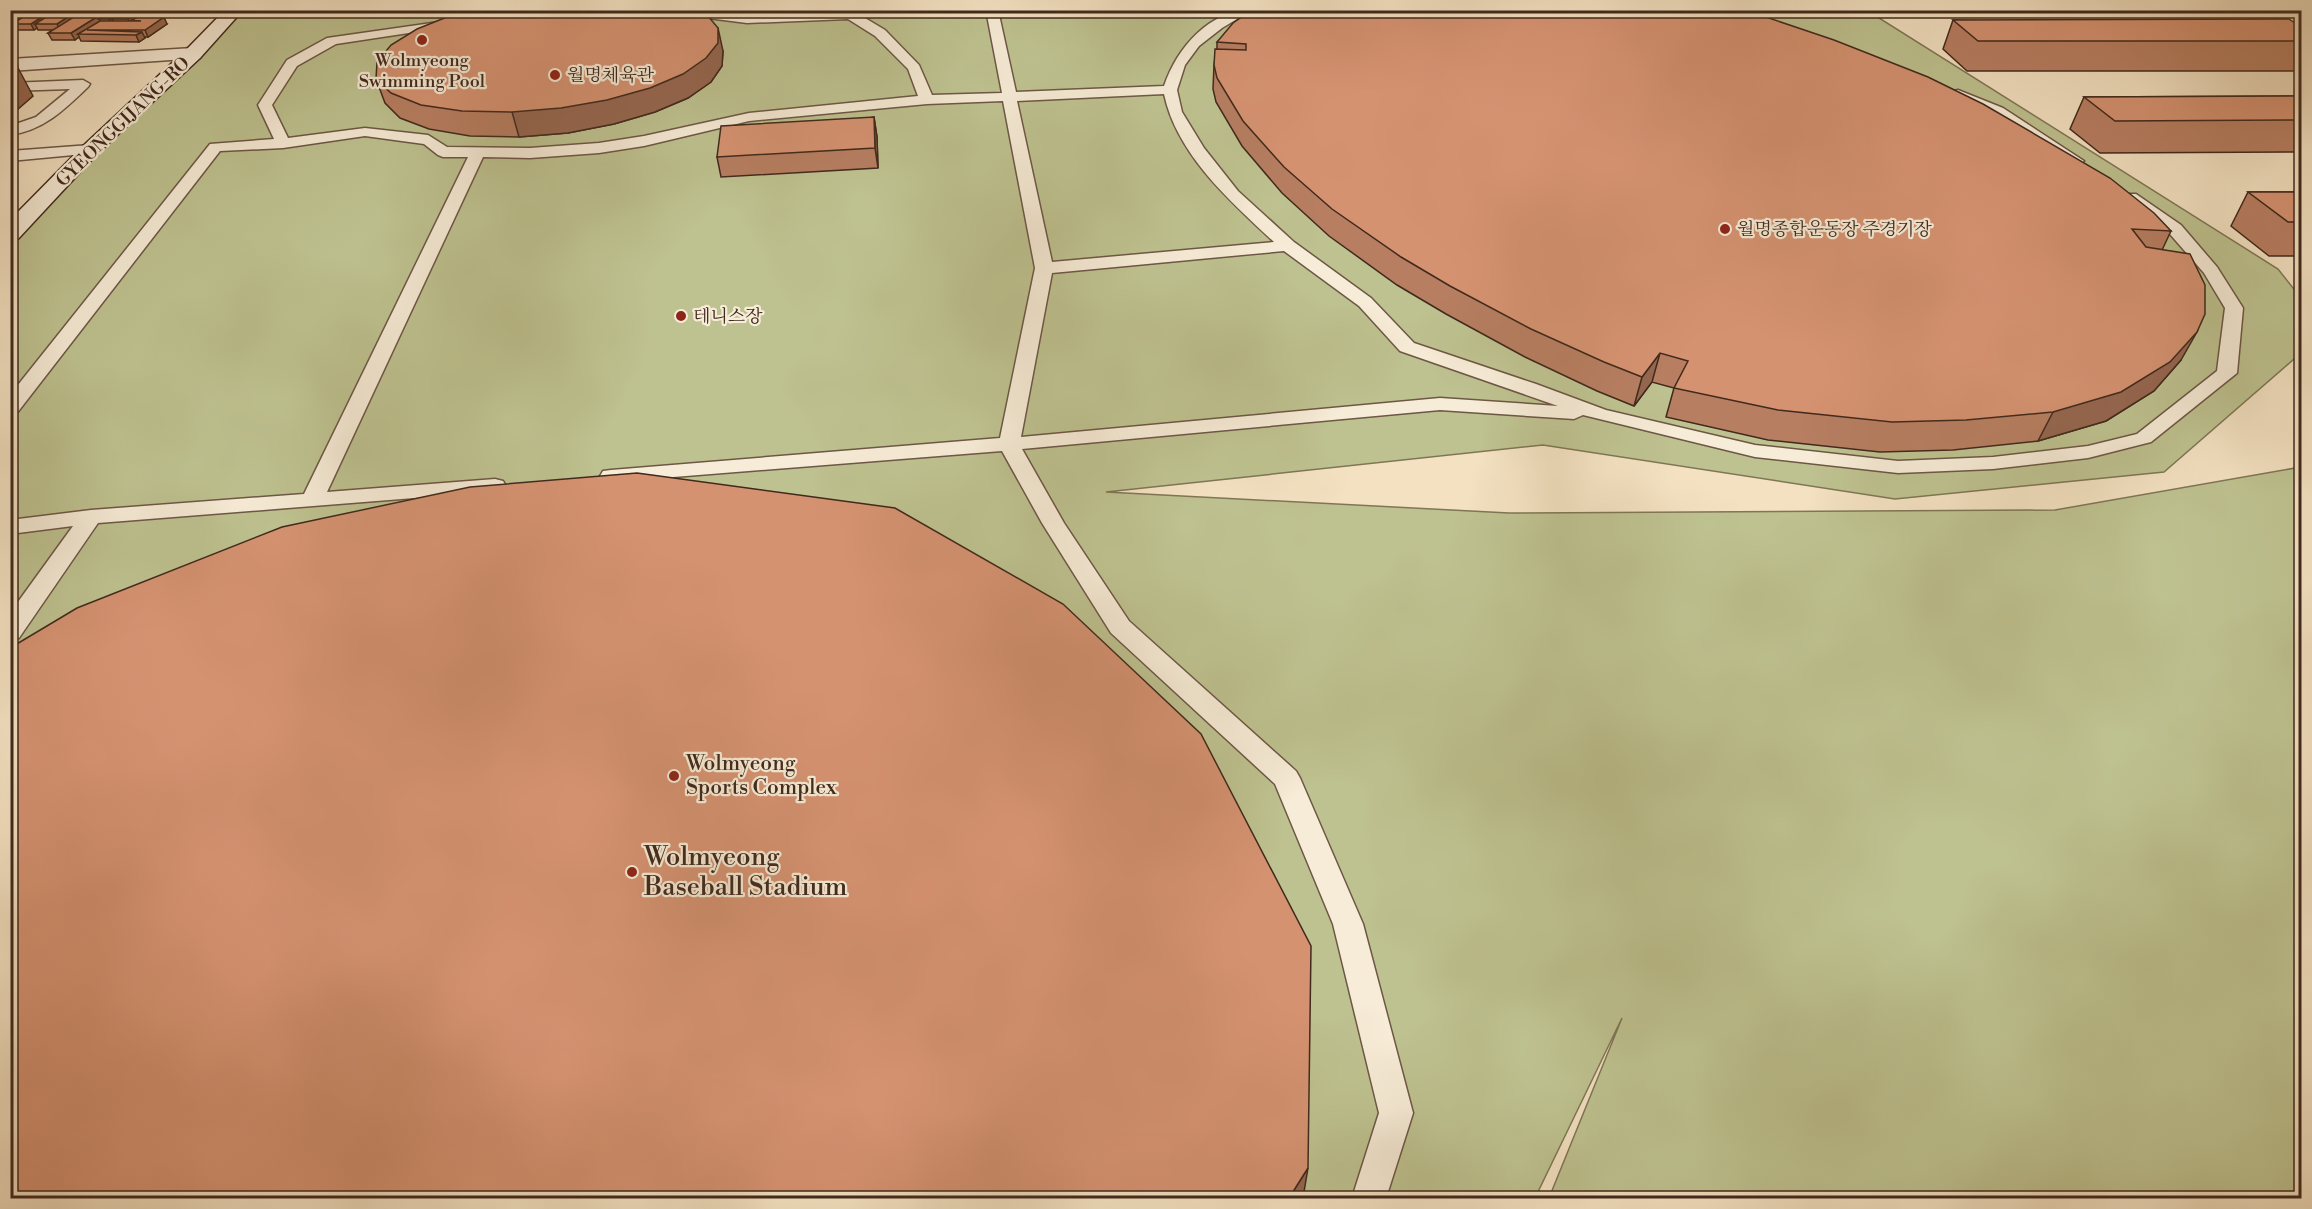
<svg xmlns="http://www.w3.org/2000/svg" width="2312" height="1209" viewBox="0 0 2312 1209" font-family="'Libre Bodoni','Noto Serif KR',serif">
  <style>
    .green { fill: #bec290; stroke: #7f7656; stroke-width: 1.5 }
    .lines { fill: none; stroke-linecap: round; stroke-linejoin: round }
    .lane-casing { stroke: #6d5746; stroke-width: 3 }
    .street-casing { stroke: #6d5746; stroke-width: 3 }
    .secondary-casing { stroke: #40291d; stroke-width: 3 }
    .lane { fill: #f7ecd7; fill-rule: evenodd }
    .street { fill: #f7ecd7; fill-rule: evenodd }
    .secondary { fill: #f7ecd7; fill-rule: evenodd }
    .wall { fill: #b77e61; stroke: #40291d; stroke-width: 1.5 }
    .shaded-wall { fill: #95664f; stroke: #40291d; stroke-width: 1.5 }
    .building { fill: #d59271; stroke: #40291d; stroke-width: 1.5 }
    .poi-dot { fill: #8f2418; stroke: #f7ecd7; stroke-width: 2 }
    .labels { text-anchor: middle; dominant-baseline: central; stroke-width: 4.5; stroke-linejoin: round; paint-order: stroke }
    .far-poi-label { font-size: 18px; fill: #40291d; stroke: #f7ecd7; text-anchor: start }
    .far-street-label { font-size: 18px; fill: #40291d; stroke: #f7ecd7 }
    .poi-label { font-size: 21px; fill: #40291d; stroke: #f7ecd7; text-anchor: start }
    .near-poi-label { font-size: 26px; fill: #40291d; stroke: #f7ecd7; text-anchor: start }
  </style>
  <rect width="100%" height="100%" fill="#f3e1c1"/>
  <filter id="stains"><feTurbulence type="fractalNoise" baseFrequency=".00333" numOctaves="4"/><feColorMatrix values="0 0 0 0 .2 0 0 0 0 .09 0 0 0 0 .02 0 0 0 .5 -.17"/></filter>
  <radialGradient id="worn" r=".72"><stop offset=".6" stop-color="#630" stop-opacity="0"/><stop offset="1" stop-color="#630" stop-opacity=".3"/></radialGradient>
  <!-- green -->
  <polygon class="green" points="235,11 1868,11 2278,269 2301,298 2301,353 2164,472 1895,499 1543,445 1106,492 1509,513 2055,510 2301,467 2301,1198 1549,1198 1622,1018 1535,1198 11,1198 10,234"/>
  <g class="lines">
    <!-- lane casing -->
    <g class="lane-casing">
      <g id="lane">
        <path d="M670,10H710L747,15L855,12L885,30L919,65L932,95L1002,93L986,10H998L1016,92L1164,86C1177,48 1209,10 1252,10L1222,28L1199,46L1185,65L1177,90L1182,112L1204,148L1238,191L1294,242L1371,298L1414,343L1536,384L1606,410L1755,445L1898,461L1993,457L2088,446L2137,434L2217,371L2225,308L2204,273L2169,233L2124,200L2122,197L2124,194H2136L2181,225L2217,267L2243,308L2237,373L2151,442L2088,458L1993,469L1898,473L1755,457L1583,415L1574,419L1440,410L1022,449L1064,523L1129,621L1296,771L1300,778L1363,924L1413,1113L1386,1198H1352L1379,1113L1333,924L1275,784L1111,633L1042,523L1002,451L611,482L603,481L600,476L603,471L611,470L1000,438L1035,268L1003,101L927,104L749,121L644,146L599,153L530,158L483,157L327,492L495,479L503,481L506,486L503,491L98,523L19,638L10,640V613L73,526L10,534V520L91,510L304,494L468,157H443L438,155L424,144L365,136L283,148L220,151L17,413L10,415V395L210,144L274,139L258,105L287,60L327,38L460,19L461,22L455,26L336,44L297,66L272,105L288,138L365,128L428,135L447,147L530,148L599,143L644,136L749,113L918,96L908,69L875,36L848,19L747,23L676,14ZM1164,94C1177,155 1231,202 1274,242L1052,262L1017,101ZM1284,251L1359,306L1400,351L1558,406L1440,398L1021,437L1052,273Z"/>
        <path d="M83,80L90,84L88,87C64,110 44,130 10,135V126L36,117L70,89L10,91V83Z"/>
        <polygon points="1958,90 2003,108 2084,161 2076,166 2071,164 1993,114 1953,97 1951,94 1953,91"/>
        <polygon points="90,145 95,147 98,150 95,153 10,161 10,151"/>
      </g>
    </g>
    <!-- street casing -->
    <g class="street-casing">
      <g id="street">
        <polygon points="2263,10 2284,10 2302,20 2302,33"/>
        <polygon points="193,48 200,50 202,54 200,58 10,71 10,59"/>
      </g>
    </g>
    <!-- secondary casing -->
    <g class="secondary-casing">
      <polygon id="secondary" points="225,10 243,10 200,58 97,154 18,239 10,241 10,220 83,146 186,50"/>
    </g>
    <!-- lane -->
    <use href="#lane" class="lane"/>
    <!-- street -->
    <use href="#street" class="street"/>
    <!-- secondary -->
    <use href="#secondary" class="secondary"/>
  </g>
  <!-- wall -->
  <g class="wall">
    <polygon points="34,10 154,10 144,17 167,24 148,37 144,37 145,38 139,42 81,41 79,37 75,40 52,40 48,33 53,30 38,30 37,28 34,30 15,30 12,24"/>
    <polygon points="1252,10 2171,231 2162,250 2181,360 2154,391 2106,421 2038,441 1953,450 1880,452 1768,440 1666,417 1674,388 1652,382 1634,406 1597,391 1525,357 1446,314 1397,285 1329,236 1282,193 1242,146 1216,102 1213,89 1214,65 1217,49 1217,42"/>
    <polygon points="1953,20 2301,27 2301,71 1967,71 1943,49"/>
    <polygon points="723,51 722,66 711,82 688,98 655,112 614,124 568,133 519,137 470,136 429,129 400,118 385,103 376,79"/>
    <polygon points="2301,96 2301,152 2100,153 2070,129 2084,97"/>
    <polygon points="874,117 877,137 878,168 721,177 717,157"/>
    <polygon points="2248,192 2301,192 2301,256 2269,256 2231,226"/>
  </g>
  <!-- shaded-wall -->
  <g class="shaded-wall">
    <polygon points="53,10 67,10 35,24 37,28 34,30 31,24"/>
    <polygon points="79,10 93,10 60,30 57,24"/>
    <polygon points="108,10 121,10 99,19 101,23 78,34 79,37 75,40 71,33"/>
    <polygon points="121,10 134,10 112,19 114,24 112,25 109,19"/>
    <polygon points="141,10 154,10 138,21 132,20 134,23 131,25 128,19"/>
    <polygon points="164,17 167,24 148,37 145,30"/>
    <polygon points="718,28 723,51 722,66 711,82 688,98 655,112 614,124 568,133 519,137 512,112"/>
    <polygon points="142,32 145,38 139,42 136,35"/>
    <polygon points="17,66 33,96 10,116 10,71"/>
    <polygon points="874,117 877,137 878,168 875,148"/>
    <polygon points="2197,332 2181,360 2154,391 2106,421 2038,441 2053,412"/>
    <polygon points="1660,353 1652,382 1634,406 1642,377"/>
    <polygon points="1308,1168 1303,1198 1289,1198"/>
  </g>
  <!-- building -->
  <g class="building">
    <polygon points="34,10 53,10 31,24 12,24"/>
    <polygon points="57,10 79,10 57,24 35,24"/>
    <polygon points="85,10 108,10 71,33 48,33"/>
    <polygon points="112,10 121,10 109,19 99,19"/>
    <polygon points="125,10 141,10 128,19 112,19"/>
    <polygon points="470,10 698,10 708,16 718,28 718,43 706,58 683,74 650,88 607,100 561,108 512,112 462,111 421,105 391,93 376,79 377,62 391,45 417,29 452,15"/>
    <polygon points="1252,10 1745,10 1834,40 1928,77 1983,104 2110,178 2154,213 2171,231 2132,229 2146,247 2190,254 2205,285 2205,314 2197,332 2170,362 2121,392 2053,412 1966,420 1892,422 1778,410 1674,388 1688,361 1660,353 1642,377 1604,362 1531,329 1450,286 1401,257 1332,209 1284,167 1243,121 1217,78 1214,65 1215,49 1246,50 1246,44 1217,42 1233,23"/>
    <polygon points="138,17 164,17 145,30 87,30 142,32 136,35 78,34 100,21 141,21 132,20"/>
    <polygon points="2289,19 2301,27 2301,41 1978,41 1953,20"/>
    <polygon points="10,66 17,66 10,71"/>
    <polygon points="2301,96 2301,120 2115,121 2084,97"/>
    <polygon points="874,117 875,148 717,157 721,126"/>
    <polygon points="2248,192 2301,192 2301,222 2288,222"/>
    <polygon points="637,473 895,508 1063,604 1201,734 1311,946 1308,1168 1289,1198 10,1198 10,648 77,608 282,527 470,487"/>
  </g>
  <!-- markers -->
  <g class="poi-dot">
    <circle cx="422" cy="40" r="6"/>
    <circle cx="555" cy="75" r="6"/>
    <circle cx="1725" cy="229" r="6"/>
    <circle cx="681" cy="316" r="6"/>
    <circle cx="674" cy="776" r="6"/>
    <circle cx="632" cy="872" r="6"/>
  </g>
  <g class="labels">
    <!-- far-poi labels -->
    <g class="far-poi-label">
      <text x="422" y="60" text-anchor="middle">Wolmyeong<tspan x="422" dy="21">Swimming Pool</tspan></text>
      <text x="567" y="75">월명체육관</text>
      <text x="1737" y="229">월명종합운동장 주경기장</text>
      <text x="693" y="316">테니스장</text>
    </g>
    <!-- far-street labels -->
    <g class="far-street-label">
      <text transform="translate(123 122) rotate(-44)">GYEONGGIJANG-RO</text>
    </g>
    <!-- poi labels -->
    <g class="poi-label">
      <text x="686" y="764">Wolmyeong<tspan x="686" dy="24">Sports Complex</tspan></text>
    </g>
    <!-- near-poi labels -->
    <g class="near-poi-label">
      <text x="644" y="857">Wolmyeong<tspan x="644" dy="30">Baseball Stadium</tspan></text>
    </g>
  </g>
  <!-- margin -->
  <rect width="2312" height="1209" fill="none" stroke="#f3e1c1" stroke-width="36"/>
  <rect x="12" y="12" width="2288" height="1185" fill="none" stroke="#40291d" stroke-width="3"/>
  <rect x="18" y="18" width="2276" height="1173" fill="none" stroke="#40291d" stroke-width="1.5"/>
  <rect width="100%" height="100%" filter="url(#stains)"/>
  <rect width="100%" height="100%" fill="url(#worn)"/>
</svg>
